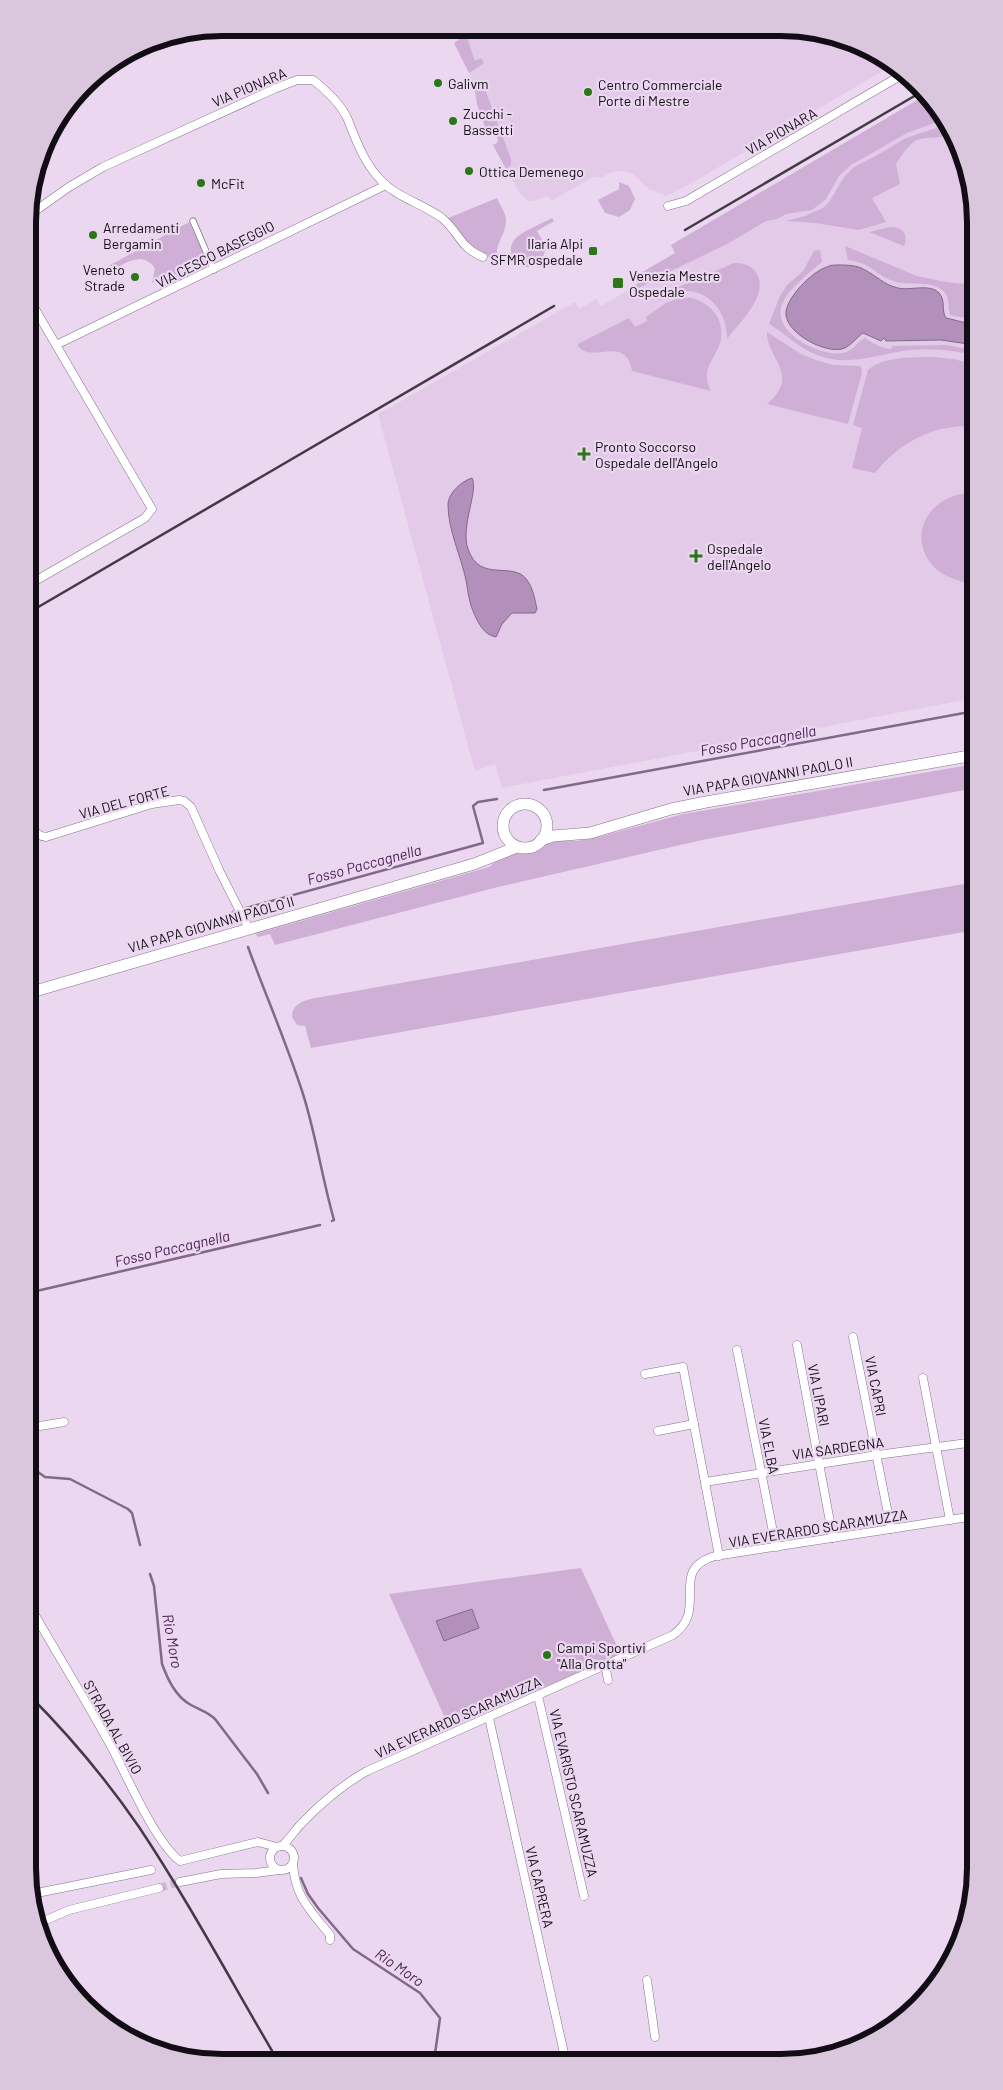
<svg xmlns="http://www.w3.org/2000/svg" width="1003" height="2090" viewBox="0 0 1003 2090" font-family="Barlow,sans-serif">
  <style>
    .built { fill: #e3cae9 }
    .green { fill: #d0afd7 }
    .water { fill: #b390bb; stroke: #836889 }
    .lines { fill: none; stroke-linecap: round; stroke-linejoin: round }
    .stream { stroke: #836889; stroke-width: 2.5 }
    .minor-tunnel { stroke: #cab9cf; stroke-width: 8; stroke-dasharray: 8 4; stroke-linecap: butt }
    .pedestrian-casing { stroke: #857389; stroke-width: 7 }
    .minor-casing { stroke: #857389; stroke-width: 9 }
    .primary-casing { stroke: #857389; stroke-width: 12 }
    .pedestrian { stroke: #fff; stroke-width: 5.5 }
    .minor { stroke: #fff; stroke-width: 8 }
    .primary { stroke: #fff; stroke-width: 11 }
    .rail { stroke: #433a46; stroke-width: 2.5 }
    .poi-dot { fill: #2c7519; stroke: #ebd7f0; stroke-width: 2 }
    .labels { text-anchor: middle; dominant-baseline: central; stroke-width: 4.5; stroke-linejoin: round; paint-order: stroke }
    .poi-label { font-size: 14px; fill: #120c14; stroke: #ebd7f0; text-anchor: start }
    .street-label { font-size: 14px; fill: #120c14; stroke: #ebd7f0 }
    .water-label { font-size: 15px; font-style: italic; fill: #4d2157; stroke: #ebd7f0 }
    .rim { fill: none; stroke: #120c14; stroke-width: 6 }
  </style>
  <rect width="100%" height="100%" fill="#ebd7f0"/>
  <!-- built -->
  <g class="built">
    <polygon points="456,29 818,31 867,48 893,65 695,181 666,196 649,189 633,174 621,171 612,172 603,177 593,177 551,201 548,196 532,201 528,201 520,194 493,145 497,143 498,140 493,127 485,127 477,104 473,85 466,64 454,43 460,39"/>
    <polygon points="926,95 943,114 965,160 975,222 975,698 502,788 495,764 475,771 378,414 575,302 579,309 596,299 601,306 638,284 634,277 675,253 671,245"/>
  </g>
  <!-- green -->
  <g class="green">
    <polygon points="456,29 464,29 475,61 481,58 484,63 469,73 454,43 460,39"/>
    <polygon points="483,84 511,159 511,165 506,169 493,145 497,143 498,140 493,127 485,127 477,104 475,89"/>
    <path d="M926,95L943,114L953,135C918,142 919,129 896,164L900,184L872,198L886,222L859,230L815,223L786,221L805,216L823,208L829,202L844,177L854,167L874,157L906,138L939,127L937,122L907,133L851,165L839,176L826,199L812,210L786,214L777,219L766,221L729,243L671,271L631,292L629,289L638,283L634,277L675,253L671,245Z"/>
    <polygon points="619,182 629,186 635,199 630,210 619,217 605,213 598,200 619,189"/>
    <path d="M497,198C500,206 506,212 506,221C506,236 493,244 498,260H496L468,248L446,219Z"/>
    <path d="M552,218L554,221L537,231L546,247L542,261C538,263 533,267 528,267C514,268 505,250 515,239C524,230 541,224 552,218Z"/>
    <path d="M189,222L209,265L163,287L159,280L152,283L155,268C141,249 121,266 106,275L103,269Z"/>
    <path d="M890,227C902,227 909,234 904,246L869,232Z"/>
    <path d="M845,246L917,276L946,282L975,285V320L950,315C947,306 951,296 942,290C929,280 912,286 897,282C876,277 873,263 848,260Z"/>
    <path d="M820,250L822,262C808,274 785,291 781,308C775,335 822,357 843,353C854,351 857,341 865,338C874,344 881,348 891,349L892,346L947,345L975,351V356C955,350 933,348 911,350C878,353 850,368 817,355C798,348 786,334 769,324L780,296L787,285L803,271L814,251Z"/>
    <path d="M734,263C742,263 749,264 755,271C772,293 739,323 727,339C728,310 704,283 674,293C662,297 653,305 643,312L674,289Z"/>
    <path d="M681,297C705,297 725,315 721,339C717,359 699,367 711,391L632,371C626,333 592,365 578,346V344L629,318L635,327L647,321L646,317L666,303Z"/>
    <path d="M767,332L801,354L816,360L833,365L859,366L861,367L862,373L848,424L767,404C802,375 766,358 767,332Z"/>
    <path d="M932,357L954,359L975,365V485L969,484L973,426C932,425 900,442 875,473L852,468L862,428L853,425L868,370C881,357 914,357 932,357Z"/>
    <path d="M968,493L975,495V586C962,581 944,578 934,567C905,535 930,496 968,493Z"/>
    <polygon points="975,658 975,693 966,688 965,677 973,670"/>
    <polygon points="975,764 975,788 702,840 498,887 275,945 270,934 258,937 256,934 489,867 500,858 516,851 531,850 546,841 576,841 595,838 683,814"/>
    <path d="M975,882V930L311,1048L305,1026L297,1025L292,1017C292,999 313,999 327,996Z"/>
    <polygon points="581,1568 621,1655 449,1727 389,1594"/>
  </g>
  <!-- water -->
  <g class="water">
    <path d="M838,265C847,265 857,265 865,270C877,276 884,285 898,288C910,291 930,283 939,293C946,300 941,311 946,318L975,325V345L941,340L886,341L884,338L881,341L863,333C856,338 850,347 842,349C824,353 788,334 786,315C784,300 812,271 827,267C830,265 834,265 838,265Z"/>
    <path d="M472,478C479,490 460,527 468,549C480,584 513,560 527,580C533,588 535,600 537,609L535,613H512L502,624L496,637C484,635 478,623 474,613C469,603 468,591 466,580C461,556 448,530 448,505C448,493 462,481 472,478Z"/>
    <polygon points="472,1609 479,1628 444,1641 436,1621"/>
  </g>
  <g class="lines">
    <!-- stream -->
    <g class="stream">
      <polyline points="544,790 975,711"/>
      <polyline points="246,908 483,843 473,806 478,802 497,799"/>
      <polyline points="235,918 233,912 237,911"/>
      <path d="M248,947C266,996 287,1044 303,1094C316,1135 322,1178 334,1220L332,1221"/>
      <polyline points="28,1293 320,1225"/>
      <polyline points="28,1465 45,1477 70,1479 128,1509 132,1513 140,1545"/>
      <path d="M150,1574L154,1586L162,1664C168,1680 176,1697 191,1705C200,1710 208,1712 215,1719L257,1774L268,1793"/>
      <polyline points="301,1878 308,1894 318,1908 353,1949 420,1993 440,2018 434,2061"/>
    </g>
    <!-- minor-tunnel -->
    <polyline class="minor-tunnel" points="159,1888 180,1882"/>
    <!-- pedestrian casing -->
    <g class="pedestrian-casing">
      <polyline id="pedestrian" points="193,221 214,270"/>
    </g>
    <!-- minor casing -->
    <g class="minor-casing">
      <g id="minor">
        <polyline points="668,206 686,201 905,73"/>
        <path d="M28,216L69,187L103,167L274,89L297,80H313C325,89 342,105 348,120C356,140 363,160 378,177C394,197 422,203 442,218C458,231 461,249 483,257"/>
        <polyline points="56,345 386,185"/>
        <polyline points="28,585 145,518 152,509 28,297"/>
        <path d="M28,817C32,827 35,836 46,837L152,804L179,800L184,801L191,807L220,872L249,929"/>
        <polyline points="853,1337 891,1529"/>
        <polyline points="797,1345 833,1538"/>
        <polyline points="737,1350 776,1547"/>
        <polyline points="645,1374 683,1367 719,1556"/>
        <polyline points="923,1378 950,1520"/>
        <polyline points="28,1428 64,1422"/>
        <polyline points="658,1431 694,1424"/>
        <polyline points="705,1482 877,1455 975,1442"/>
        <path d="M28,1603C56,1652 85,1699 112,1748C128,1778 155,1842 180,1861L258,1842L277,1847"/>
        <polyline points="605,1665 608,1680"/>
        <polyline points="538,1696 584,1896"/>
        <polyline points="489,1718 566,2062"/>
        <circle cx="282" cy="1858" r="12"/>
        <path d="M282,1846C289,1839 294,1832 300,1825C320,1804 342,1785 367,1771L673,1635C710,1609 667,1570 715,1556L975,1516"/>
        <path d="M293,1864C295,1897 310,1910 330,1935V1940"/>
        <polyline points="180,1882 221,1874 256,1873 279,1870"/>
        <polyline points="32,1894 151,1870"/>
        <polyline points="37,1924 69,1910 159,1888"/>
        <polyline points="647,1980 655,2037"/>
      </g>
    </g>
    <!-- primary casing -->
    <g class="primary-casing">
      <g id="primary">
        <circle cx="525" cy="826" r="22"/>
        <polyline points="541,840 553,836 590,833 671,809 706,802 975,755"/>
        <polyline points="28,993 474,864 517,847"/>
      </g>
    </g>
    <!-- pedestrian -->
    <use href="#pedestrian" class="pedestrian"/>
    <!-- minor -->
    <use href="#minor" class="minor"/>
    <!-- primary -->
    <use href="#primary" class="primary"/>
    <!-- rail -->
    <g class="rail">
      <polyline points="685,230 923,91"/>
      <polyline points="28,613 554,306"/>
      <path d="M28,1694C68,1734 106,1779 139,1827C189,1902 232,1983 278,2061"/>
    </g>
  </g>
  <!-- markers -->
  <g class="poi-dot">
    <circle cx="438" cy="83" r="5"/>
    <circle cx="588" cy="92" r="5"/>
    <circle cx="453" cy="121" r="5"/>
    <circle cx="469" cy="171" r="5"/>
    <circle cx="201" cy="183" r="5"/>
    <circle cx="93" cy="235" r="5"/>
    <rect x="588" y="246" width="10" height="10" rx="2.5"/>
    <circle cx="135" cy="277" r="5"/>
    <rect x="612" y="277" width="12" height="12" rx="2.5"/>
    <path d="M581.5 446.5h5v5h5v5h-5v5h-5v-5h-5v-5h5z"/>
    <path d="M693.5 548.5h5v5h5v5h-5v5h-5v-5h-5v-5h5z"/>
    <circle cx="547" cy="1655" r="5"/>
  </g>
  <g class="labels">
    <!-- poi labels -->
    <g class="poi-label">
      <text x="448" y="83">Galivm</text>
      <text x="598" y="84">Centro Commerciale<tspan x="598" dy="16">Porte di Mestre</tspan></text>
      <text x="463" y="113">Zucchi -<tspan x="463" dy="16">Bassetti</tspan></text>
      <text x="479" y="171">Ottica Demenego</text>
      <text x="211" y="183">McFit</text>
      <text x="103" y="227">Arredamenti<tspan x="103" dy="16">Bergamin</tspan></text>
      <text x="583" y="243" text-anchor="end">Ilaria Alpi<tspan x="583" dy="16">SFMR ospedale</tspan></text>
      <text x="125" y="269" text-anchor="end">Veneto<tspan x="125" dy="16">Strade</tspan></text>
      <text x="629" y="275">Venezia Mestre<tspan x="629" dy="16">Ospedale</tspan></text>
      <text x="595" y="446">Pronto Soccorso<tspan x="595" dy="16">Ospedale dell'Angelo</tspan></text>
      <text x="707" y="548">Ospedale<tspan x="707" dy="16">dell'Angelo</tspan></text>
      <text x="557" y="1647">Campi Sportivi<tspan x="557" dy="16">"Alla Grotta"</tspan></text>
    </g>
    <!-- street labels -->
    <g class="street-label">
      <text transform="translate(249 87) rotate(-23)">VIA PIONARA</text>
      <text transform="translate(781 131) rotate(-30)">VIA PIONARA</text>
      <text transform="translate(215 254) rotate(-27)">VIA CESCO BASEGGIO</text>
      <text transform="translate(768 776) rotate(-10)">VIA PAPA GIOVANNI PAOLO II</text>
      <text transform="translate(124 802) rotate(-15)">VIA DEL FORTE</text>
      <text transform="translate(211 924) rotate(-16)">VIA PAPA GIOVANNI PAOLO II</text>
      <text transform="translate(876 1386) rotate(79)">VIA CAPRI</text>
      <text transform="translate(819 1395) rotate(79)">VIA LIPARI</text>
      <text transform="translate(769 1446) rotate(79)">VIA ELBA</text>
      <text transform="translate(838 1448) rotate(-8)">VIA SARDEGNA</text>
      <text transform="translate(818 1528) rotate(-9)">VIA EVERARDO SCARAMUZZA</text>
      <text transform="translate(458 1717) rotate(-24)">VIA EVERARDO SCARAMUZZA</text>
      <text transform="translate(113 1727) rotate(61)">STRADA AL BIVIO</text>
      <text transform="translate(574 1793) rotate(77)">VIA EVARISTO SCARAMUZZA</text>
      <text transform="translate(540 1887) rotate(77)">VIA CAPRERA</text>
    </g>
    <!-- water labels -->
    <g class="water-label">
      <text transform="translate(758 740) rotate(-10)">Fosso Paccagnella</text>
      <text transform="translate(364 864) rotate(-15)">Fosso Paccagnella</text>
      <text transform="translate(172 1248) rotate(-13)">Fosso Paccagnella</text>
      <text transform="translate(173 1641) rotate(80)">Rio Moro</text>
      <text transform="translate(400 1967) rotate(34)">Rio Moro</text>
    </g>
  </g>
  <!-- crop -->
  <path d="M0 0H1003V2090H0ZM222 36H781A186 186 0 0 1 967 222V1868A186 186 0 0 1 781 2054H222A186 186 0 0 1 36 1868V222A186 186 0 0 1 222 36Z" fill="#dac7de" fill-rule="evenodd"/>
  <path class="rim" d="M222 36H781A186 186 0 0 1 967 222V1868A186 186 0 0 1 781 2054H222A186 186 0 0 1 36 1868V222A186 186 0 0 1 222 36Z"/>
</svg>
